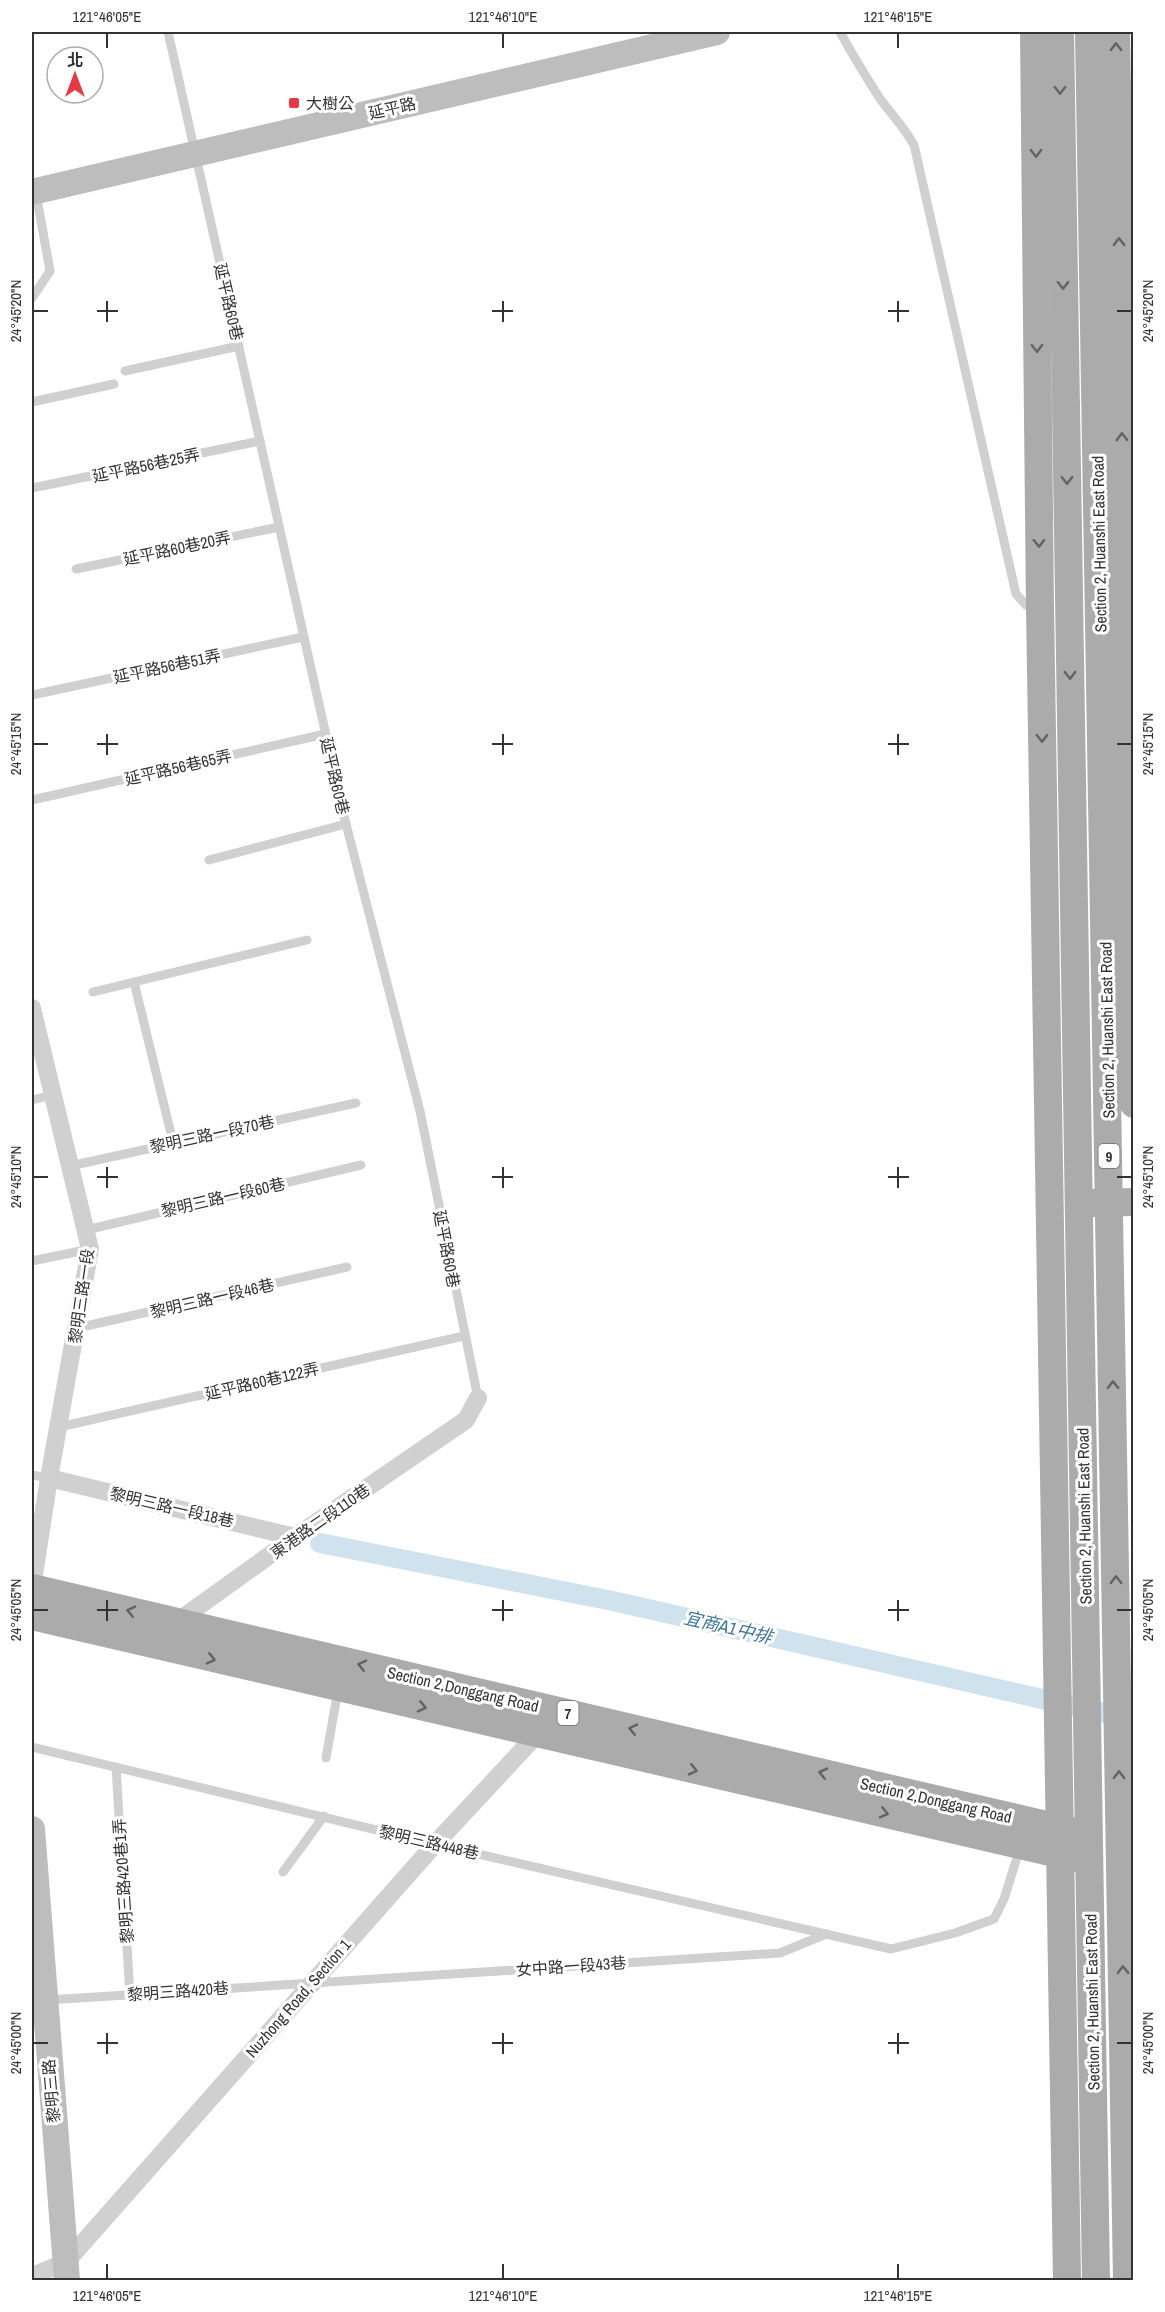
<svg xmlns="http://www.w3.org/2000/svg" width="1165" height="2312" viewBox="0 0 1165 2312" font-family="'Archivo Narrow','Noto Sans TC',sans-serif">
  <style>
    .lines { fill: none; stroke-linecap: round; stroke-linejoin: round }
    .canal { stroke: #cfe2ee; stroke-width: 20 }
    .lane { stroke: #d0d0d0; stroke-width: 9 }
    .street { stroke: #d0d0d0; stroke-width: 18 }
    .secondary { stroke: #bdbdbd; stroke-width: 26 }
    .primary { stroke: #ababab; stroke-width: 28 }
    .oneway { stroke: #636363 }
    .ticks { fill: none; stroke: #333; stroke-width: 2 }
    .poi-dot { fill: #e63946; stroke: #fff; stroke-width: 2 }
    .labels { text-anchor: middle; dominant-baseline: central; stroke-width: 6; stroke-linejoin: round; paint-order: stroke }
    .shield { fill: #fff; stroke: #707070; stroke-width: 1.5 }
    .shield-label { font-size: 15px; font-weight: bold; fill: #333 }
    .poi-label { font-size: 16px; fill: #333; stroke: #fff; text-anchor: start }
    .street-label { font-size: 16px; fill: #333; stroke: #fff }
    .water-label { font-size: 18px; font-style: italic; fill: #3f7597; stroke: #fff }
    .neatline { fill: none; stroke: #333; stroke-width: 2 }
    .ticks-label { font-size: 15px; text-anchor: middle; fill: #333 }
  </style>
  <rect width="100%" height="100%" fill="#fff"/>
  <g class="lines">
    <!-- canal -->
    <polyline class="canal" points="320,1543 613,1601 1134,1720"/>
    <!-- lane -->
    <g class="lane">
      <polyline points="168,32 346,824 420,1111 478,1398"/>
      <path d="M840,32C853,55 866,78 881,100C892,115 905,128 914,145L1016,594L1026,605L1036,607"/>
      <polyline points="32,298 50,271 36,193"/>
      <polyline points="125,371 239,346"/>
      <polyline points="32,402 114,384"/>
      <polyline points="32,488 260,441"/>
      <polyline points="76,569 279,527"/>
      <polyline points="32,695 303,637"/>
      <polyline points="32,800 325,734"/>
      <polyline points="209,860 346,824"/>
      <polyline points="134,982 173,1142"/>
      <polyline points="93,992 307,940"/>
      <polyline points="32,1100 52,1095"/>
      <polyline points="70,1166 356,1103"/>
      <polyline points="86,1230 361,1165"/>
      <polyline points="32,1261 90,1249"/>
      <polyline points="77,1328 347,1267"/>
      <polyline points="59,1427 464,1336"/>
      <polyline points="32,1475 49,1478"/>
      <polyline points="32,1747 435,1844 891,1949 955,1933 994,1919 1004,1899 1020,1848"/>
      <polyline points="326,1758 338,1690"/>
      <polyline points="116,1767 130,1995"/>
      <polyline points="283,1872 324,1816"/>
      <polyline points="48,2000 780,1953 826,1934"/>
    </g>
    <!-- street -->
    <g class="street">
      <polyline points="32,1008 90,1249 49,1478 32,1588"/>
      <polyline points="49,1478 295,1537"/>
      <polyline points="176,1626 178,1621 295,1537 466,1420 478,1398"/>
      <polyline points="32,2276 66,2262 435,1844 543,1728"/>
    </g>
    <!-- secondary -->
    <g class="secondary">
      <polyline points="32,192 717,32"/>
      <polyline points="32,1829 67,2280"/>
    </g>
    <!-- primary -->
    <g class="primary">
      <polyline points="1034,32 1040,608 1067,2280"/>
      <polyline points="1060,32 1096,2280"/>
      <polyline points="1089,32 1127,2280"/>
      <polyline points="1116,32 1134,1104"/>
      <polyline points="1091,1203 1134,1202"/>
      <polyline points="32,1588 1076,1832"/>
      <polyline points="32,1616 1076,1858"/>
    </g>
  </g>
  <!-- one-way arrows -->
  <defs><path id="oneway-chevron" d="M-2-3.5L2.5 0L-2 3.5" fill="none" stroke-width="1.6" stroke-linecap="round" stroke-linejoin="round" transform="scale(1.5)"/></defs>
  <g class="oneway">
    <use href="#oneway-chevron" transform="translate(1116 47) rotate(-91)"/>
    <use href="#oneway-chevron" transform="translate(1060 90) rotate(89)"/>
    <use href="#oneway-chevron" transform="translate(1036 153) rotate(89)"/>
    <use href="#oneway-chevron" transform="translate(1119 242) rotate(-91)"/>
    <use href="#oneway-chevron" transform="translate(1063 285) rotate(89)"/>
    <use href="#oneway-chevron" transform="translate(1037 348) rotate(89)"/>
    <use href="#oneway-chevron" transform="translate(1122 437) rotate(-91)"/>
    <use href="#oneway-chevron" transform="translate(1067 480) rotate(89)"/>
    <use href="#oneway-chevron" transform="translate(1039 543) rotate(89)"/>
    <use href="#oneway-chevron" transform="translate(1070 675) rotate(89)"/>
    <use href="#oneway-chevron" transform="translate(1042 738) rotate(89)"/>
    <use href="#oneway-chevron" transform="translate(1113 1385) rotate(-91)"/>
    <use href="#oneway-chevron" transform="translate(1116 1580) rotate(-91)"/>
    <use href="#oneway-chevron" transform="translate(131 1611) rotate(-167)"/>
    <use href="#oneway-chevron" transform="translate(211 1659) rotate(13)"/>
    <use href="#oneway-chevron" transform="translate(362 1665) rotate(-167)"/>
    <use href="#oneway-chevron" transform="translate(422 1707) rotate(13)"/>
    <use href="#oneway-chevron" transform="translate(633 1729) rotate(-167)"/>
    <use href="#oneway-chevron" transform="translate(693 1770) rotate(13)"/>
    <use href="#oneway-chevron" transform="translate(823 1773) rotate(-167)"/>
    <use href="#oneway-chevron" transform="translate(1119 1775) rotate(-91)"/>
    <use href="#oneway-chevron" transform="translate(884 1813) rotate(13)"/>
    <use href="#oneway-chevron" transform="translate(1123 1970) rotate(-91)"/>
  </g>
  <!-- ticks -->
  <path class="ticks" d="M107,33V48M503,33V48M898,33V48M107,301V322M503,301V322M898,301V322M33,311H48M97,311H118M492,311H513M888,311H909M1117,311H1132M107,734V755M503,734V755M898,734V755M33,744H48M97,744H118M492,744H513M888,744H909M1117,744H1132M107,1167V1188M503,1167V1188M898,1167V1188M33,1177H48M97,1177H118M492,1177H513M888,1177H909M1117,1177H1132M107,1600V1621M503,1600V1621M898,1600V1621M33,1610H48M97,1610H118M492,1610H513M888,1610H909M1117,1610H1132M107,2033V2054M503,2033V2054M898,2033V2054M33,2043H48M97,2043H118M492,2043H513M888,2043H909M1117,2043H1132M107,2264V2279M503,2264V2279M898,2264V2279"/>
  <!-- markers -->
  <rect class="poi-dot" x="288" y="97" width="12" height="12" rx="3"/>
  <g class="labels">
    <!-- shield labels -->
    <g class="shield">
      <rect x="1098.5" y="1144" width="21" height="24" rx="4.5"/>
      <rect x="557.5" y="1701" width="21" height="24" rx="4.5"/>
    </g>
    <g class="shield-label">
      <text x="1109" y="1156">9</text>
      <text x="568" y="1713">7</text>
    </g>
    <!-- poi labels -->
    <g class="poi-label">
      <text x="306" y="103">大樹公</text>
    </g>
    <!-- street labels -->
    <g class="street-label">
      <text transform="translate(392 108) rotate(-13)">延平路</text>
      <text transform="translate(229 302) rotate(77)">延平路60巷</text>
      <text transform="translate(146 465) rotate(-12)">延平路56巷25弄</text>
      <text transform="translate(1099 544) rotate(-91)">Section 2, Huanshi East Road</text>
      <text transform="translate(177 548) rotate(-12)">延平路60巷20弄</text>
      <text transform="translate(167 666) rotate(-12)">延平路56巷51弄</text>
      <text transform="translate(178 767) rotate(-13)">延平路56巷65弄</text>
      <text transform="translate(335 776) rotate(77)">延平路60巷</text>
      <text transform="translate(1107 1030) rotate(-91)">Section 2, Huanshi East Road</text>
      <text transform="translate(212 1134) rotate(-12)">黎明三路一段70巷</text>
      <text transform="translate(223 1197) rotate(-13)">黎明三路一段60巷</text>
      <text transform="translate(447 1249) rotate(79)">延平路60巷</text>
      <text transform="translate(81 1296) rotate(-82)">黎明三路一段</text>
      <text transform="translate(212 1298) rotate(-13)">黎明三路一段46巷</text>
      <text transform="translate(262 1381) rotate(-13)">延平路60巷122弄</text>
      <text transform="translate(172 1507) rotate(13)">黎明三路一段18巷</text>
      <text transform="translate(1084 1516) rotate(-91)">Section 2, Huanshi East Road</text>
      <text transform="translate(320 1521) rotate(-35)">東港路二段110巷</text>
      <text transform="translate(463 1689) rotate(13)">Section 2,Donggang Road</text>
      <text transform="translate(936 1800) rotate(13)">Section 2,Donggang Road</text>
      <text transform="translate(429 1842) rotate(13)">黎明三路448巷</text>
      <text transform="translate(123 1881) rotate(-94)">黎明三路420巷1弄</text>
      <text transform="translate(571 1966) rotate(-4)">女中路一段43巷</text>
      <text transform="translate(178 1991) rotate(-4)">黎明三路420巷</text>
      <text transform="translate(298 1998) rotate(-49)">Nuzhong Road, Section 1</text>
      <text transform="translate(1092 2002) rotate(-91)">Section 2, Huanshi East Road</text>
      <text transform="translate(51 2091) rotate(-95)">黎明三路</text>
    </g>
    <!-- water labels -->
    <g class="water-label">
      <text transform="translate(728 1627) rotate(13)">宜商A1中排</text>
    </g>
  </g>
  <!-- border -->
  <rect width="1165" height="2312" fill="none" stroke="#ffffff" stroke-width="66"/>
  <!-- north arrow -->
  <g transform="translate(75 75)"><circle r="28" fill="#ffffff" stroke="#adadad" stroke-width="1.5"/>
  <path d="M0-4.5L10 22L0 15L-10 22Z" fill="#e63946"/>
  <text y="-9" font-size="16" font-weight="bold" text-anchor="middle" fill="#333333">北</text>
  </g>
  <rect x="33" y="33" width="1099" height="2246" class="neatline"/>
  <g class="ticks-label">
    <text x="107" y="22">121°46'05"E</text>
    <text x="503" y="22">121°46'10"E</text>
    <text x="898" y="22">121°46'15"E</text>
    <text transform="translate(16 311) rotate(-90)" y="5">24°45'20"N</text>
    <text transform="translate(1148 311) rotate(-90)" y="5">24°45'20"N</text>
    <text transform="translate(16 744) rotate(-90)" y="5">24°45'15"N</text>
    <text transform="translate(1148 744) rotate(-90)" y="5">24°45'15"N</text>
    <text transform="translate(16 1177) rotate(-90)" y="5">24°45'10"N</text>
    <text transform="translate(1148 1177) rotate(-90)" y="5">24°45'10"N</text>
    <text transform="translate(16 1610) rotate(-90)" y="5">24°45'05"N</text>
    <text transform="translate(1148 1610) rotate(-90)" y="5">24°45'05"N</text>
    <text transform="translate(16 2043) rotate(-90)" y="5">24°45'00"N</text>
    <text transform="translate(1148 2043) rotate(-90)" y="5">24°45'00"N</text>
    <text x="107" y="2301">121°46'05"E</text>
    <text x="503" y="2301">121°46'10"E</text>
    <text x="898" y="2301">121°46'15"E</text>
  </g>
</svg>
